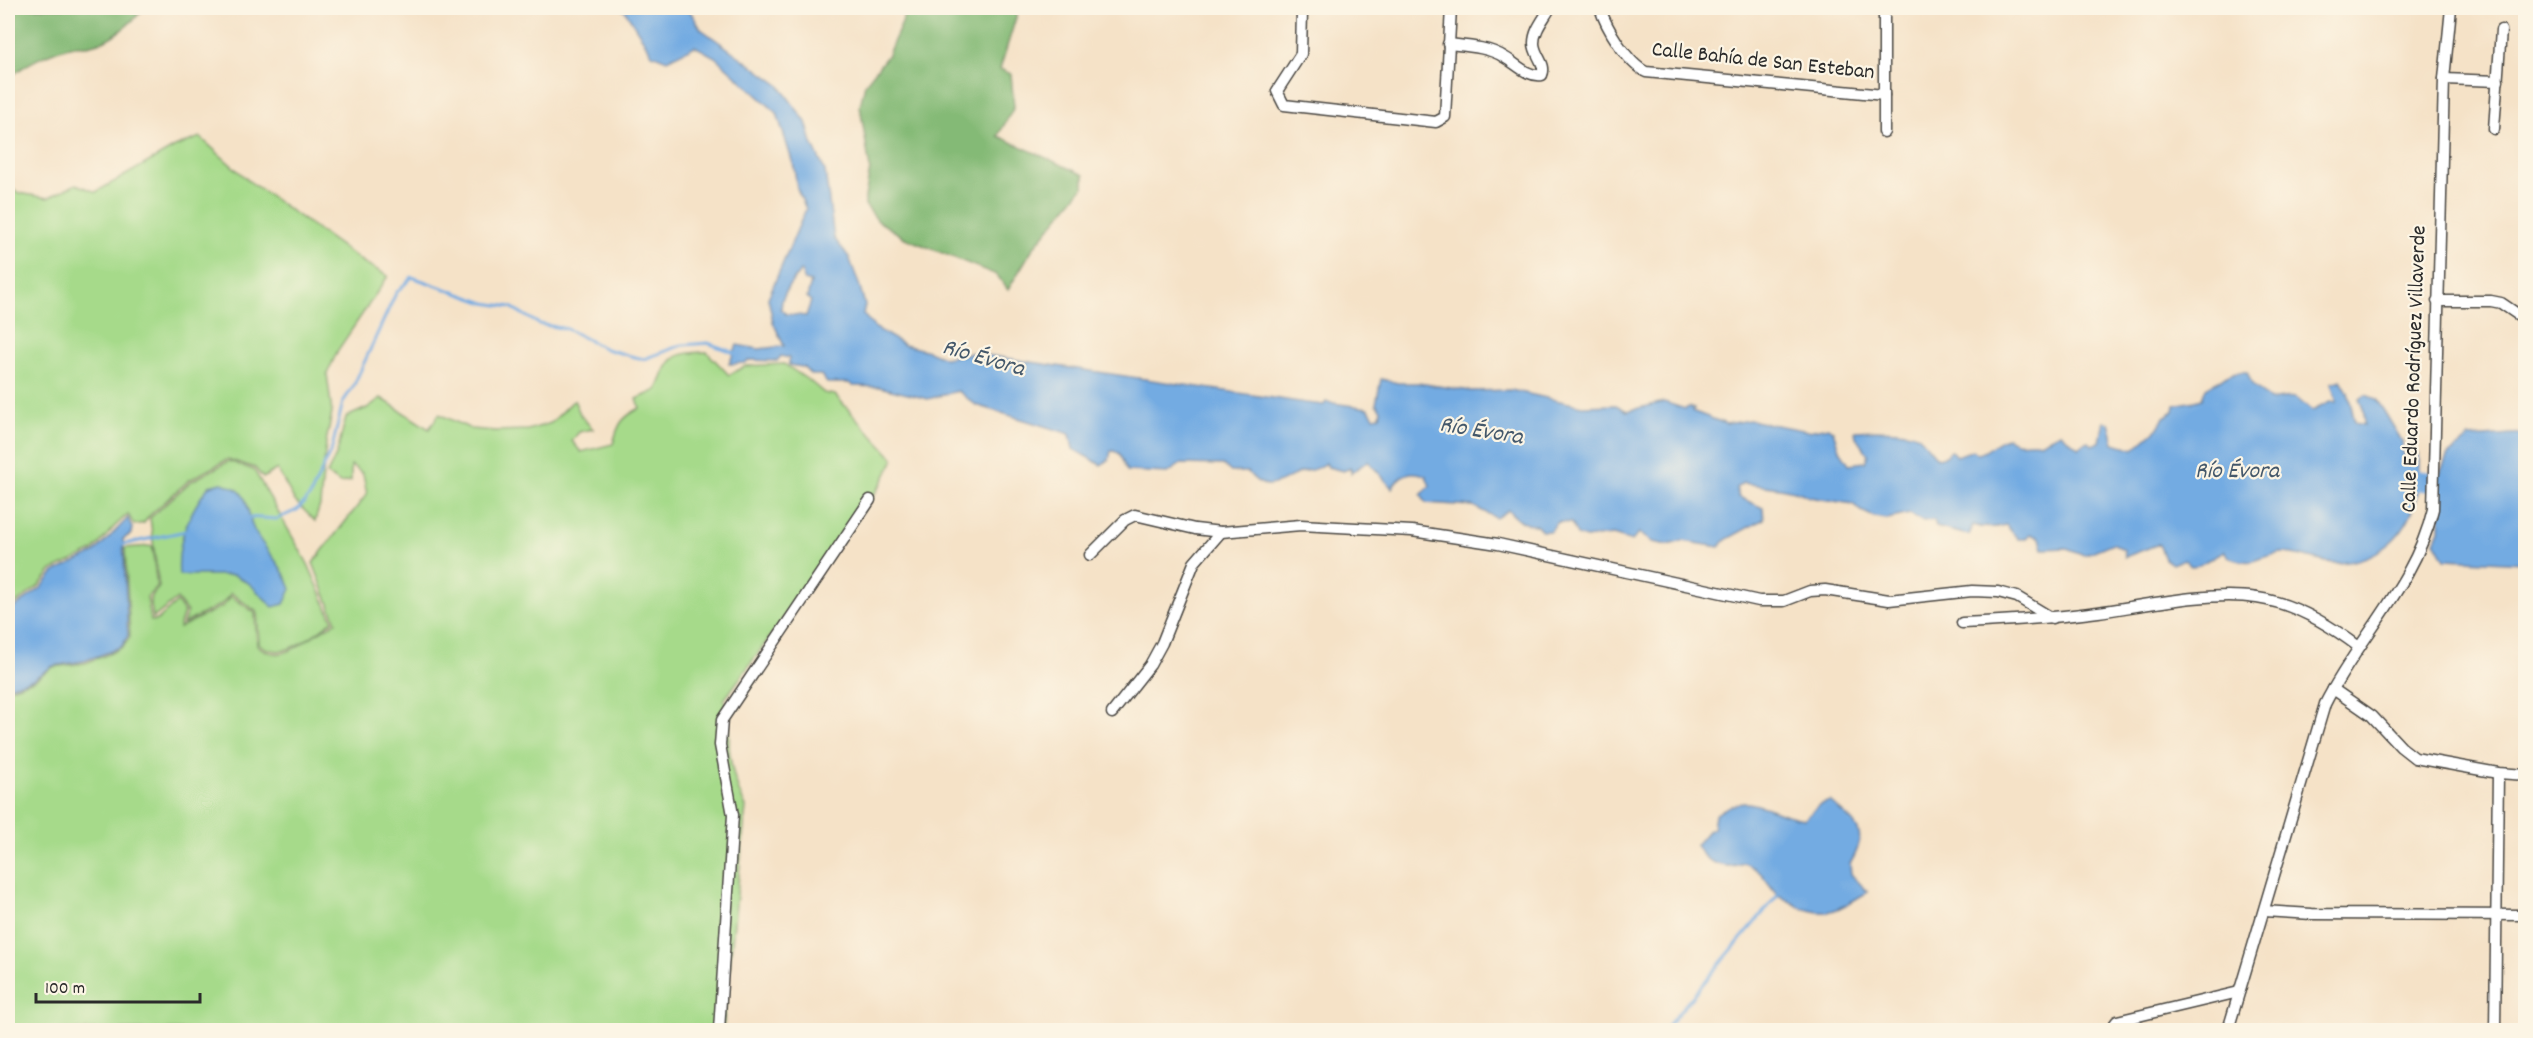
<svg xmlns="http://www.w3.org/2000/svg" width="2533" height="1038" viewBox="0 0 2533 1038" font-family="Dekko,sans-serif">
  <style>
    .green { fill: #a6da8a; stroke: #68825a; stroke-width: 1.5 }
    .forest { fill: #84ba76; stroke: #587250; stroke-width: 1.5 }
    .water { fill: #73abe2; stroke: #4f6b86; stroke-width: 1.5; fill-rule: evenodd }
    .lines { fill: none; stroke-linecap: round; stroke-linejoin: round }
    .stream { stroke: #73abe2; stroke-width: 3 }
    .river { stroke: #73abe2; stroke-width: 20 }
    .minor-casing { stroke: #494642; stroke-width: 13 }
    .minor { stroke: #fff; stroke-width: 10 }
    .labels { text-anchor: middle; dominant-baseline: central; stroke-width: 4.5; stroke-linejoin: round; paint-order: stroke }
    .street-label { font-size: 22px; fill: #2b2b2b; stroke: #fcf5e5 }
    .water-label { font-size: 24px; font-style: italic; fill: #44586b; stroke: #fcf5e5 }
  </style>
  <rect width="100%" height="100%" fill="#fcf5e5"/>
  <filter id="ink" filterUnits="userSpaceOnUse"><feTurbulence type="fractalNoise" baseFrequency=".0167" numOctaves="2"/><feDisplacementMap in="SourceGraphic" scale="12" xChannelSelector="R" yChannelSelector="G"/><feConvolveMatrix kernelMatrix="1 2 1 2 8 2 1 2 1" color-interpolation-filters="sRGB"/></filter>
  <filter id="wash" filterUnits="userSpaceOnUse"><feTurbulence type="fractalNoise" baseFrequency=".008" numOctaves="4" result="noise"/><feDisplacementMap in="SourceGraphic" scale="24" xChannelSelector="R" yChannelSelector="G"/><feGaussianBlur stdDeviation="1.35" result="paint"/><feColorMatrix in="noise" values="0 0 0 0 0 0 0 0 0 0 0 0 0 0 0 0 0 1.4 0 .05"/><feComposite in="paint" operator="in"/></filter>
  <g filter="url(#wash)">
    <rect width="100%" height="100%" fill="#f5e2c7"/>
    <!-- green -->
    <g class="green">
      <polygon points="200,137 249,181 363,262 388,276 338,350 327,374 332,413 326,442 320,505 315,521 295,501 277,469 263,478 255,468 228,459 189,480 149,516 144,523 134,525 128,514 114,527 93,551 52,570 39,586 8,609 8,187 19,193 48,198 76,184 96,192 175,147"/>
      <path d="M707,352L729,375L745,366L784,364L811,382L824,393L835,395L894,459L880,486L724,700C733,716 727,737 730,756C732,774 738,791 746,807L723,1030H8V689L34,680L53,667L85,663L109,654L123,647L130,637L125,548L152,546L157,587L147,597L151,621L157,620L177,602L184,612L179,628L223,606L231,596L255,613L257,645C275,660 290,653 307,640C316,633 327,628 336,622L313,563L367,494L363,474L351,465V481L340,483L327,474L337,453L346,417L367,408L381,398L429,429L439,414L471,429L496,431L528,430L551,423L574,400L581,416L593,429L579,432L572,441L581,452L613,444C618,424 621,418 640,408L637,399L657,390C671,356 670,353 707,352Z"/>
      <path d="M229,461L254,470L308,564L333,621C311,635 284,664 259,644L257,612L231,593L222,604L183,624L187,612L177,599L153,618L150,598L159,587L150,518L190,482Z"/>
    </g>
    <!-- forest -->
    <g class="forest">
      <path d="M8,8H144C132,23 111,41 91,45C85,47 79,45 73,46C53,51 19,65 8,81Z"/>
      <polygon points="905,8 1019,8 1000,69 1011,74 1014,107 998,136 1084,175 1084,186 1033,248 1008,290 997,275 905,238 878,221 865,205 865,197 870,169 860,106 865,84 887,56 902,23"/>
    </g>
    <!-- water -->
    <g class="water">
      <path d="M620,8H688L701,29L779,85L806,122L812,143L825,171L834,238L849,257L860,287L865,305L863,314L874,327L904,345L929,351L945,358L971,353L1306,403L1324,405L1326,402L1368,408L1374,417L1380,416L1381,410L1376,404L1381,379L1398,383H1418L1471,391L1511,390L1582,406L1616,405L1627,411L1664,402L1685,409L1689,407L1695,409L1692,411L1726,424L1749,420L1808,431L1828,427L1833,431L1839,449L1849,464L1865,462L1868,454L1856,437L1855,431C1869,430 1908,429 1918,436C1924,440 1931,452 1938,458L1946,456L1951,450L1957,456L1973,450L1978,454C1990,452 1994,440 2008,438C2018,447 2029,439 2040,443L2060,433L2078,447L2088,441L2092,445L2100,442L2104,421L2109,423L2114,443L2134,449L2159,427L2164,417L2174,411L2175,405C2185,402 2192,403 2202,399L2206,388L2227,376L2236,372H2247L2252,384L2270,400C2296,396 2292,394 2312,411L2330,402H2337L2331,383L2341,380L2348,392L2355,423L2364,425V411L2359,399L2366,395L2376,399L2384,411L2402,441L2403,455L2409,459L2419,454C2418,468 2421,488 2416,501C2405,537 2377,561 2338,563C2317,563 2303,554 2284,553C2272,553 2264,558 2253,561C2246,563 2237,560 2230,558L2224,551L2199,565L2191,566L2184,559L2172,564L2165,559L2159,544L2125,557L2124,550L2113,543L2084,555L2067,548L2043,549L2040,538L2030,534L2026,539H2018L2006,525C1995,528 1985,529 1973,525L1969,535L1936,527L1934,520L1922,521L1910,514L1887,519L1874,517L1859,510L1853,504L1809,497L1799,492L1780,488L1743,483L1736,488L1739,497L1763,508L1764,519L1727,539L1719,547L1683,541L1668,545L1662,544L1652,542L1639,533L1632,541L1613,535L1586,538L1577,535L1571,523L1558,522L1550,531H1542L1537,525C1523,526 1518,519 1508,510L1496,518L1473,506L1426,503L1421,495L1430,486L1426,476C1412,469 1400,474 1392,488L1368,461L1351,473V468L1343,471L1328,467L1326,463C1318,470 1309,470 1299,473C1279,481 1266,496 1248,472H1231L1223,465L1181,464L1168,473L1127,471L1119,453L1111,450L1109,460L1101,465L1073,449L1070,434L976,405L958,391L928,399L879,387L853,386L849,383H827L821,375H811L803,367L789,365V358L781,356L777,361L749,360L745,363L729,364L737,345L759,349L784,346L773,322L768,298L806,209L797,188L794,167L777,113L715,57L695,46L667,60L652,54L626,12ZM801,270L804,280L811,282L807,298L811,301L806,316L786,314L781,309L782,300L788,287Z"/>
      <polygon points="2525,434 2525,563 2445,559 2435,541 2440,529 2441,471 2448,455 2470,438"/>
      <path d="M222,483C227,485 235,487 239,491C249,499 248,518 254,530C265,551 282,563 291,589L284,604L273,607L250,584L234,575H179C176,541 189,512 209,486Z"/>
      <polygon points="128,518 132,528 131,534 123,539 128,636 122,646 109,652 84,661 53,666 33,679 8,687 8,612 41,588 54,572 94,553"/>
      <path d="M1830,801C1855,824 1871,830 1850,864L1851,874L1868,892C1839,908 1829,921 1796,905C1790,901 1781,898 1776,893C1765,880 1761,868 1743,863C1725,871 1704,862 1696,845L1708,831L1713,829L1715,815C1750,787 1770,816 1805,819L1819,805Z"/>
    </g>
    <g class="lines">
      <!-- stream -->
      <g class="stream">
        <polyline points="245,517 277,519 297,510 310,496 332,448 343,402 353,387 396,293 412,277 485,303 511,307 539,324 567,329 606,349 631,356 644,359 682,345 708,343 735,353"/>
        <polyline points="120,545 186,531"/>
        <polyline points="1664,1030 1778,895"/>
      </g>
      <!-- river -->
      <polyline class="river" points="2391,477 2454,485"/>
    </g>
  </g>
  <g filter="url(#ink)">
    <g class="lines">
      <!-- minor casing -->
      <g class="minor-casing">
        <g id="minor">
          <path d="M1600,8C1606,27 1627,63 1646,72L1884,95"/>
          <polyline points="1884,8 1884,132"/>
          <polyline points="1302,11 1301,54 1277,91 1284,105 1436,122 1445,117 1451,8"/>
          <path d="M1448,44C1466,46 1489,47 1504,57C1517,64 1527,77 1542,75C1547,64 1534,55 1534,43C1534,30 1544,19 1550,8"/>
          <polyline points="2444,79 2498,81"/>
          <polyline points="2494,129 2501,30"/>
          <polyline points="2437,301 2491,301 2501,303 2526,320"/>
          <polyline points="1090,555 1125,520 1135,515 1195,529 1221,532 1301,525 1412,531 1498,544 1759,601 1784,601 1810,591 1825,590 1889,600 1972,591 1998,592 2017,597 2052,618"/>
          <path d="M1962,623C2007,621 2053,618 2098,612C2148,605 2208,591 2257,598C2294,603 2330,625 2359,647"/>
          <polyline points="2333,689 2372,716 2401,747 2415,758 2498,773 2526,775"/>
          <polyline points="1112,713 1150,665 1162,643 1194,563 1221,532"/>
          <polyline points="2264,911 2312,914 2526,915"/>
          <polyline points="719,1030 733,815 720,745 722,720 870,500"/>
          <polyline points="2115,1030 2114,1025 2117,1021 2239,992"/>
          <path d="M2228,1030L2325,704C2358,638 2416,583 2433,509L2444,79L2451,8"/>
          <polyline points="2495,1030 2498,773"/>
        </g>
      </g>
      <!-- minor -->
      <use href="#minor" class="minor"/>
    </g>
  </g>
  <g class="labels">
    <!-- street labels -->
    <g class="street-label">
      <text transform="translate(1763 62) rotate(6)">Calle Bahía de San Esteban</text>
      <text transform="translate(2415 369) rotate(-88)">Calle Eduardo Rodríguez Villaverde</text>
    </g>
    <!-- water labels -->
    <g class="water-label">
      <text transform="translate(983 359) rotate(16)">Río Évora</text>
      <text transform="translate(1481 432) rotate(9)">Río Évora</text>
      <text x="2237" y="472">Río Évora</text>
    </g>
  </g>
  <!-- margin -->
  <rect width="2533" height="1038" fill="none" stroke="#fcf5e5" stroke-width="30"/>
  <!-- scale -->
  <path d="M36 993v9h164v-9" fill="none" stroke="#2b2b2b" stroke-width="3"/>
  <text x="45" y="993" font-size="18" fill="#2b2b2b" stroke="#fcf5e5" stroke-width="4.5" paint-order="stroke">100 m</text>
</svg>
